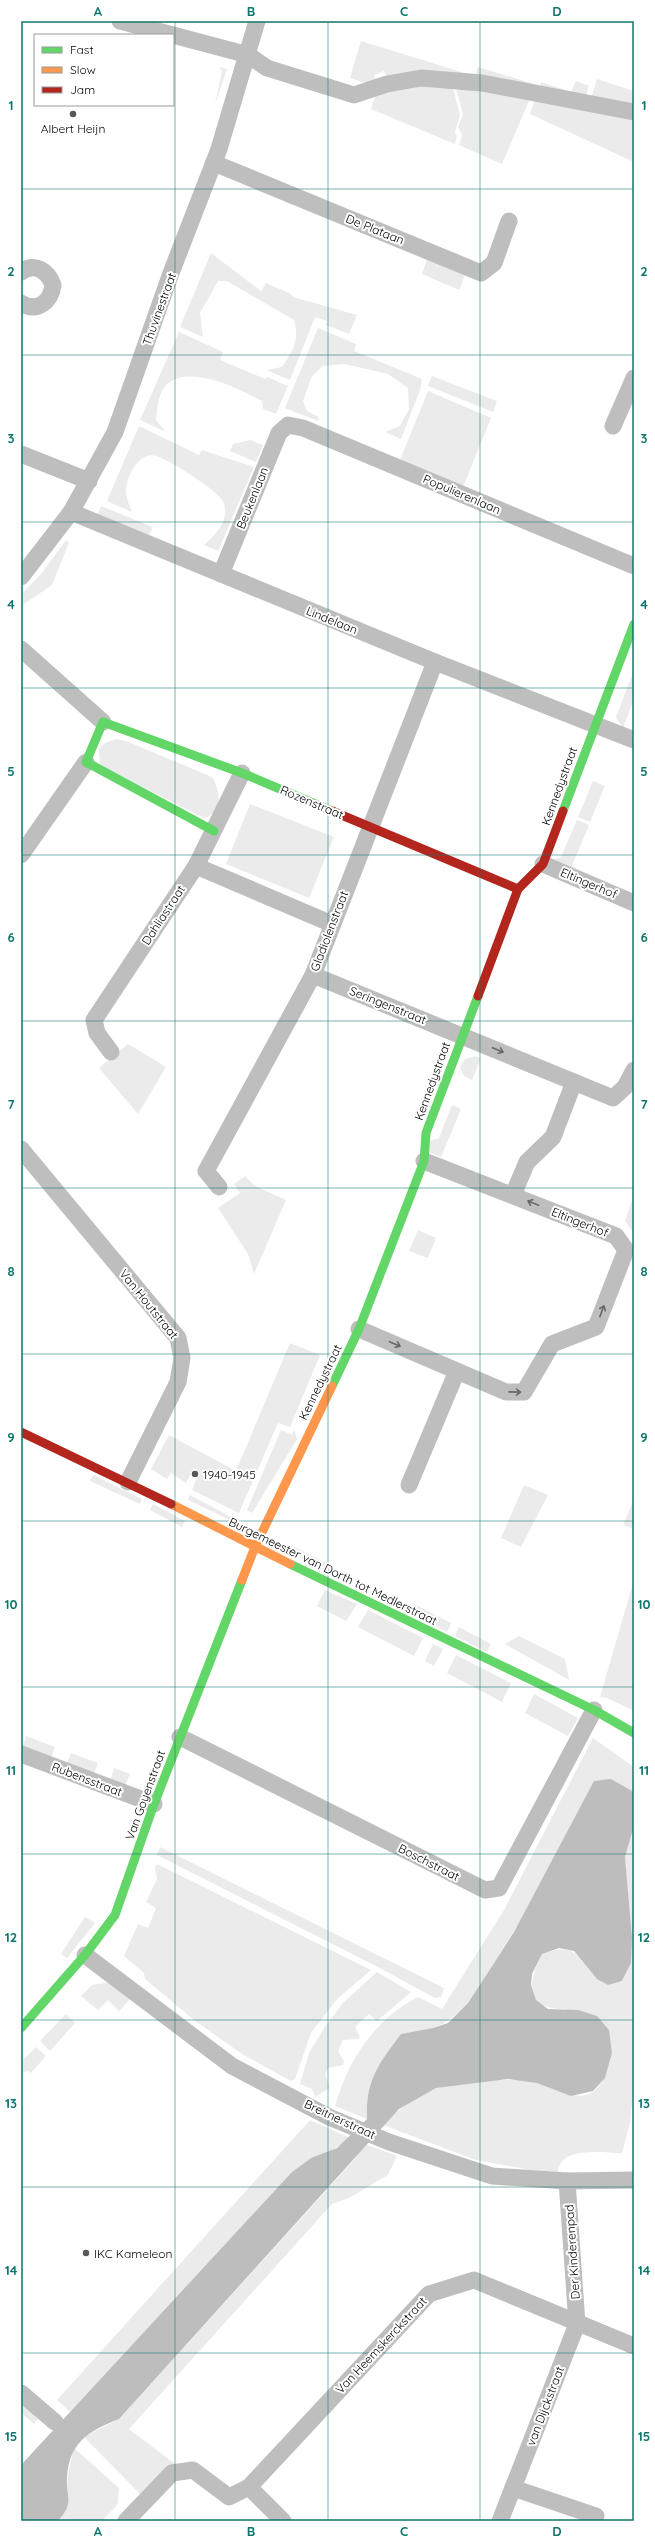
<svg xmlns="http://www.w3.org/2000/svg" width="655" height="2542" viewBox="0 0 655 2542" font-family="Quicksand,sans-serif">
  <style>
    .green { fill: #ebebeb }
    .water { fill: #bdbdbd }
    .lines { fill: none; stroke-linecap: round; stroke-linejoin: round }
    .street { stroke: #bebebe; stroke-width: 17 }
    .fast { stroke: #63d668; stroke-width: 9 }
    .slow { stroke: #ff974d; stroke-width: 9 }
    .jam { stroke: #b3261e; stroke-width: 9 }
    .oneway { stroke: #686868 }
    .grid { fill: none; stroke: #0f766e; stroke-width: 1; stroke-opacity: 0.55 }
    .poi-dot { fill: #595959; stroke: #fff; stroke-width: 1.5 }
    .labels { text-anchor: middle; dominant-baseline: central; stroke-width: 4; stroke-linejoin: round; paint-order: stroke }
    .poi-label { font-size: 12px; fill: #000; stroke: #fff; text-anchor: start }
    .street-label { font-size: 12px; fill: #000; stroke: #fff }
    .neatline { fill: none; stroke: #0f766e; stroke-width: 1.5 }
    .grid-label { font-size: 13px; text-anchor: middle; font-weight: bold; fill: #0f766e }
  </style>
  <rect width="100%" height="100%" fill="#fff"/>
  <!-- green -->
  <g class="green">
    <polygon points="361,41 471,75 388,79 384,71 374,75 378,83 371,85 350,78"/>
    <polygon points="219,67 227,69 215,105 222,71"/>
    <polygon points="478,67 534,84 532,88 474,79"/>
    <polygon points="597,79 634,91 634,108 590,102"/>
    <polygon points="576,81 589,86 584,102 540,87 541,82 571,92"/>
    <polygon points="452,84 460,115 455,132 457,136 455,144 371,109 376,93 393,85"/>
    <polygon points="455,85 531,96 502,164 459,145 462,135 458,127 463,114"/>
    <polygon points="536,97 634,115 634,162 530,114"/>
    <path d="M211,253L261,291L266,283L291,294L293,297L357,315L349,334L326,325L327,321L315,317L290,380L266,370L282,367C293,351 300,339 294,320L227,281H218L200,313L203,337L180,327Z"/>
    <polygon points="427,260 465,275 459,290 422,274"/>
    <polygon points="318,328 356,344 354,351 422,379 420,390 401,439 385,432 400,426 409,409 408,388 388,374 345,364 323,366 312,376 303,401 307,411 319,417 318,421 285,408"/>
    <path d="M179,332L223,352L220,360L265,379L267,377L288,386L276,414L263,409L262,401C240,389 189,363 166,385C158,394 157,409 156,420L166,432L140,420Z"/>
    <polygon points="432,376 497,401 493,412 428,386"/>
    <polygon points="428,391 491,418 463,487 400,460"/>
    <path d="M139,426L199,455L202,450L254,467L218,551L204,545C217,533 229,521 224,503C221,492 168,459 156,456C139,451 126,477 126,491C126,498 130,506 132,512L107,501Z"/>
    <polygon points="250,440 263,445 256,462 230,451 233,444"/>
    <polygon points="101,506 153,527 149,535 97,517"/>
    <polygon points="66,540 69,543 52,585 21,606 21,595 41,574"/>
    <polygon points="634,670 634,699 623,728 616,717"/>
    <path d="M116,739L126,741L212,777C221,791 223,812 204,818L100,765L99,749L105,743Z"/>
    <polygon points="593,781 605,786 590,822 578,817"/>
    <polygon points="250,804 334,837 309,898 226,864"/>
    <polygon points="577,820 589,825 571,868 553,860 561,857"/>
    <polygon points="128,1044 166,1067 138,1114 99,1068"/>
    <polygon points="475,1056 481,1058 472,1080 464,1076 460,1067 465,1059"/>
    <polygon points="452,1105 461,1109 441,1157 429,1152 430,1141 439,1138"/>
    <polygon points="245,1176 255,1186 286,1200 254,1274 248,1254 218,1208 240,1193 234,1184"/>
    <polygon points="634,1194 634,1233 625,1221"/>
    <polygon points="418,1230 436,1238 428,1258 409,1251"/>
    <polygon points="290,1343 320,1355 290,1427 278,1423 239,1513 192,1490 199,1473 193,1469 186,1483 171,1473 167,1479 151,1469 169,1435 236,1471"/>
    <polygon points="281,1430 292,1435 294,1430 297,1439 252,1513 247,1510"/>
    <polygon points="93,1475 142,1499 140,1504 90,1481"/>
    <polygon points="524,1485 548,1495 521,1547 501,1538"/>
    <polygon points="190,1495 231,1517 230,1520 188,1500"/>
    <polygon points="634,1499 634,1529 623,1525"/>
    <polygon points="153,1504 185,1521 182,1527 150,1510"/>
    <polygon points="295,1547 326,1563 324,1568 292,1553"/>
    <polygon points="634,1580 634,1711 607,1698 600,1697"/>
    <polygon points="325,1590 357,1604 346,1621 317,1606"/>
    <polygon points="414,1604 451,1623 447,1632 410,1612"/>
    <polygon points="368,1610 423,1638 414,1656 358,1627"/>
    <polygon points="459,1627 491,1644 487,1652 455,1636"/>
    <polygon points="519,1636 565,1659 569,1680 505,1644"/>
    <polygon points="433,1644 443,1649 434,1666 425,1661"/>
    <polygon points="456,1655 511,1683 502,1702 447,1673"/>
    <polygon points="534,1694 578,1718 568,1736 525,1713"/>
    <polygon points="26,1736 55,1747 51,1759 22,1748"/>
    <path d="M593,1738L634,1767V1792L611,1779L468,2003C442,2029 436,2028 401,2034C379,2063 365,2081 367,2119L335,2106C348,2060 375,2019 418,1997L442,2009L504,1910Z"/>
    <polygon points="71,1753 98,1763 93,1776 66,1765"/>
    <polygon points="114,1768 130,1774 125,1786 110,1781"/>
    <path d="M634,1826V2082L630,2123L622,2153C603,2153 560,2145 558,2172L531,2170L476,2160L383,2125C396,2112 418,2093 437,2088C462,2081 511,2077 536,2082C554,2086 576,2104 594,2091C606,2082 608,2066 612,2053L565,2009C524,2009 527,1984 542,1954C586,1938 575,1969 608,1985L622,1981L631,1963L632,1938L625,1857Z"/>
    <polygon points="160,1847 444,1988 441,1997 435,1998 378,1967 157,1855"/>
    <polygon points="157,1864 371,1970 337,1999 311,2033 295,2079 291,2081 242,2054 194,2020 145,1979 144,1973 124,1956 138,1924 148,1928 156,1908 146,1902 157,1879 155,1868"/>
    <polygon points="85,1917 95,1923 67,1958 61,1954"/>
    <polygon points="377,1972 411,1992 377,2021 369,2014 355,2027 360,2037 358,2039 343,2040 338,2051 344,2061 343,2065 329,2068 325,2074 330,2088 315,2097 312,2089 300,2084 309,2053 324,2028 343,2003"/>
    <polygon points="111,1982 131,1998 119,2011 108,2000 98,2010 81,1996 92,1985"/>
    <polygon points="66,2014 75,2023 50,2051 40,2041"/>
    <polygon points="36,2047 46,2056 31,2073 28,2071 24,2072 21,2070 21,2062"/>
    <path d="M310,2120L350,2138C332,2152 310,2161 291,2173L70,2412L57,2400Z"/>
    <polygon points="365,2144 397,2156 388,2175 349,2198 332,2204 129,2429 175,2464 140,2494 84,2437 119,2419 354,2160"/>
    <polygon points="21,2402 39,2417 34,2424 21,2413"/>
    <path d="M74,2448L119,2488L118,2504L102,2521H58C76,2500 65,2498 68,2477C69,2467 72,2458 74,2448Z"/>
  </g>
  <!-- water -->
  <path class="water" d="M611,1779L634,1792V1826L625,1857L632,1938L631,1963L622,1981L608,1985L597,1979L574,1951L559,1948L542,1954L532,1974L531,1985L536,2000L548,2009L578,2010L597,2016L609,2030L612,2053L605,2078L593,2091L571,2096L537,2083L508,2079L436,2088L399,2109L119,2419C89,2431 69,2442 67,2478C66,2499 75,2501 58,2521H21V2465L291,2173L311,2158L337,2148L367,2119C365,2081 379,2063 401,2034L433,2028L448,2023L468,2003L514,1932L594,1781Z"/>
  <g class="lines">
    <!-- street -->
    <g class="street">
      <polyline points="120,21 237,52 248,55 267,68 354,95 387,84 421,78 482,83 634,112"/>
      <polyline points="214,163 481,273 494,263 509,221"/>
      <path d="M21,272C35,262 48,271 53,285C51,302 37,313 21,303"/>
      <polyline points="613,426 634,378"/>
      <polyline points="21,454 89,481"/>
      <polyline points="71,512 435,662 634,740"/>
      <polyline points="221,574 279,433 288,425 303,428 634,566"/>
      <polyline points="21,577 71,512 115,432 171,273 219,149 257,21"/>
      <polyline points="21,649 103,722"/>
      <polyline points="21,855 86,762"/>
      <polyline points="543,864 634,903"/>
      <polyline points="196,866 332,924"/>
      <polyline points="313,975 613,1098 625,1087 634,1070"/>
      <polyline points="111,1052 97,1033 94,1020 196,866 242,773"/>
      <polyline points="21,1149 178,1338 182,1358 178,1382 128,1482"/>
      <polyline points="219,1187 206,1171 313,975 435,662"/>
      <polyline points="513,1195 527,1162 553,1137 574,1082"/>
      <polyline points="359,1329 506,1392 524,1392 552,1344 596,1327 626,1250 616,1236 424,1161"/>
      <polyline points="409,1485 457,1371"/>
      <polyline points="180,1737 485,1890 499,1888 594,1710"/>
      <polyline points="21,1754 154,1804"/>
      <polyline points="85,1955 232,2066 329,2117 389,2142 492,2176 567,2181 634,2180"/>
      <polyline points="21,2393 55,2422"/>
      <polyline points="513,2488 596,2516"/>
      <polyline points="126,2521 172,2473 193,2470 229,2497 249,2487"/>
      <polyline points="283,2521 249,2487 429,2294 474,2280 634,2346"/>
      <polyline points="500,2521 577,2324 567,2181"/>
    </g>
    <!-- fast -->
    <g class="fast">
      <polyline points="563,811 634,624"/>
      <polyline points="214,831 86,762 103,722 242,773 332,811"/>
      <polyline points="332,1386 359,1329 424,1161 426,1133 478,996"/>
      <polyline points="290,1564 594,1710 634,1733"/>
      <polyline points="21,2028 85,1955 115,1915 154,1804 242,1580"/>
    </g>
    <!-- slow -->
    <g class="slow">
      <polyline points="171,1504 290,1564"/>
      <polyline points="242,1580 255,1547 332,1386"/>
    </g>
    <!-- jam -->
    <g class="jam">
      <polyline points="332,811 518,889"/>
      <polyline points="478,996 518,889 543,864 563,811"/>
      <polyline points="21,1432 171,1504"/>
    </g>
  </g>
  <!-- one-way arrows -->
  <defs><path id="oneway-shaft" d="M-6 0H5M1.5-3L5.5 0L1.5 3" fill="none" stroke-width="1.6" stroke-linecap="round" stroke-linejoin="round"/></defs>
  <g class="oneway">
    <use href="#oneway-shaft" transform="translate(498 1050) rotate(23)"/>
    <use href="#oneway-shaft" transform="translate(533 1203) rotate(-158)"/>
    <use href="#oneway-shaft" transform="translate(602 1311) rotate(-69)"/>
    <use href="#oneway-shaft" transform="translate(395 1344) rotate(23)"/>
    <use href="#oneway-shaft" transform="translate(515 1392) rotate(1)"/>
  </g>
  <!-- grid -->
  <path class="grid" d="M175,21V2521M328,21V2521M480,21V2521M21,189H634M21,355H634M21,522H634M21,688H634M21,855H634M21,1021H634M21,1188H634M21,1354H634M21,1521H634M21,1687H634M21,1854H634M21,2020H634M21,2187H634M21,2353H634"/>
  <!-- markers -->
  <g class="poi-dot">
    <circle cx="73" cy="114" r="4"/>
    <circle cx="195" cy="1474" r="4"/>
    <circle cx="86" cy="2253" r="4"/>
  </g>
  <g class="labels">
    <!-- poi labels -->
    <g class="poi-label">
      <text x="73" y="128" text-anchor="middle">Albert Heijn</text>
      <text x="203" y="1474">1940-1945</text>
      <text x="94" y="2253">IKC Kameleon</text>
    </g>
    <!-- street labels -->
    <g class="street-label">
      <text transform="translate(375 229) rotate(22)">De Plataan</text>
      <text transform="translate(159 309) rotate(-70)">Thuvinestraat</text>
      <text transform="translate(462 494) rotate(23)">Populierenlaan</text>
      <text transform="translate(252 498) rotate(-68)">Beukenlaan</text>
      <text transform="translate(332 620) rotate(22)">Lindelaan</text>
      <text transform="translate(559 786) rotate(-70)">Kennedystraat</text>
      <text transform="translate(312 802) rotate(23)">Rozenstraat</text>
      <text transform="translate(589 883) rotate(23)">Eltingerhof</text>
      <text transform="translate(163 915) rotate(-57)">Dahliastraat</text>
      <text transform="translate(329 931) rotate(-69)">Gladiolenstraat</text>
      <text transform="translate(388 1005) rotate(22)">Seringenstraat</text>
      <text transform="translate(432 1081) rotate(-70)">Kennedystraat</text>
      <text transform="translate(580 1222) rotate(22)">Eltingerhof</text>
      <text transform="translate(149 1304) rotate(51)">Van Houtstraat</text>
      <text transform="translate(320 1382) rotate(-64)">Kennedystraat</text>
      <text transform="translate(333 1571) rotate(26)">Burgemeester van Dorth tot Medlerstraat</text>
      <text transform="translate(87 1779) rotate(21)">Rubensstraat</text>
      <text transform="translate(145 1795) rotate(-70)">Van Goyenstraat</text>
      <text transform="translate(429 1862) rotate(27)">Boschstraat</text>
      <text transform="translate(340 2119) rotate(25)">Breitnerstraat</text>
      <text transform="translate(572 2252) rotate(-94)">Der Kinderenpad</text>
      <text transform="translate(381 2345) rotate(-47)">Van Heemskerckstraat</text>
      <text transform="translate(545 2406) rotate(-69)">van Dijckstraat</text>
    </g>
  </g>
  <!-- border -->
  <rect width="655" height="2542" fill="none" stroke="#ffffff" stroke-width="44"/>
  <!-- legend -->
  <rect x="34" y="34" width="140" height="72" fill="#ffffff" stroke="#999999"/>
  <rect x="42" y="47" width="20" height="6" fill="#63d668" stroke="#999999"/>
  <text x="70" y="54" font-size="12" fill="#000000">Fast</text>
  <rect x="42" y="67" width="20" height="6" fill="#ff974d" stroke="#999999"/>
  <text x="70" y="74" font-size="12" fill="#000000">Slow</text>
  <rect x="42" y="87" width="20" height="6" fill="#b3261e" stroke="#999999"/>
  <text x="70" y="94" font-size="12" fill="#000000">Jam</text>
  <rect x="22" y="22" width="611" height="2498" class="neatline"/>
  <g class="grid-label">
    <text x="98" y="16">A</text>
    <text x="251" y="16">B</text>
    <text x="404" y="16">C</text>
    <text x="557" y="16">D</text>
    <text x="11" y="110">1</text>
    <text x="644" y="110">1</text>
    <text x="11" y="276">2</text>
    <text x="644" y="276">2</text>
    <text x="11" y="443">3</text>
    <text x="644" y="443">3</text>
    <text x="11" y="609">4</text>
    <text x="644" y="609">4</text>
    <text x="11" y="776">5</text>
    <text x="644" y="776">5</text>
    <text x="11" y="942">6</text>
    <text x="644" y="942">6</text>
    <text x="11" y="1109">7</text>
    <text x="644" y="1109">7</text>
    <text x="11" y="1276">8</text>
    <text x="644" y="1276">8</text>
    <text x="11" y="1442">9</text>
    <text x="644" y="1442">9</text>
    <text x="11" y="1609">10</text>
    <text x="644" y="1609">10</text>
    <text x="11" y="1775">11</text>
    <text x="644" y="1775">11</text>
    <text x="11" y="1942">12</text>
    <text x="644" y="1942">12</text>
    <text x="11" y="2108">13</text>
    <text x="644" y="2108">13</text>
    <text x="11" y="2275">14</text>
    <text x="644" y="2275">14</text>
    <text x="11" y="2441">15</text>
    <text x="644" y="2441">15</text>
    <text x="98" y="2536">A</text>
    <text x="251" y="2536">B</text>
    <text x="404" y="2536">C</text>
    <text x="557" y="2536">D</text>
  </g>
</svg>
